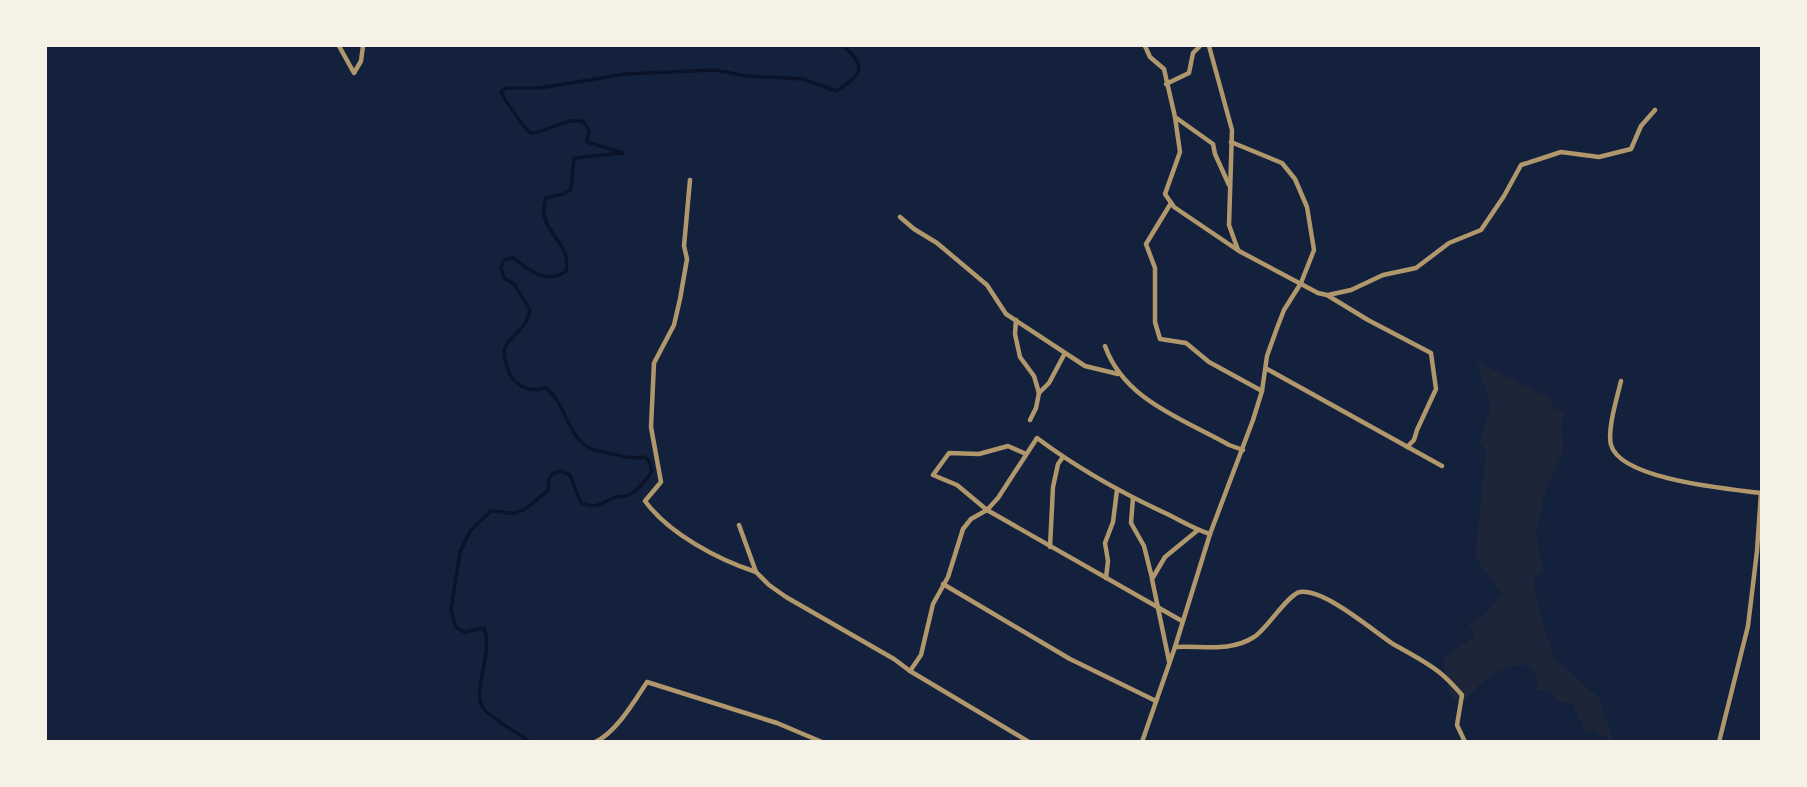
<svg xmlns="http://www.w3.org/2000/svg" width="1807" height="787" viewBox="0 0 1807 787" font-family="Arial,sans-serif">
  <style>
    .green { fill: #1d2539 }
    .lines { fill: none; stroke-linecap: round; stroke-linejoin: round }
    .stream { stroke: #0b132b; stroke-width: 3.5 }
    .minor { stroke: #b1986c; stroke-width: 4.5 }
  </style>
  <rect width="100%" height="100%" fill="#14213d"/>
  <!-- green -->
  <path class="green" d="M1477,362L1551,398L1553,408L1564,413L1561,424L1564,450L1545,492L1536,534L1544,571L1533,578L1540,613L1554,658L1599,698L1613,741L1593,731L1586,732L1573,704L1558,701L1553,693L1536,689L1538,679L1528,665C1494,664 1483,682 1461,704L1450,696L1443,657L1475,636L1468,623L1485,615L1501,594L1475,557L1486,450L1479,443L1491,406Z"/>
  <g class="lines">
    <!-- stream -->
    <path class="stream" d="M530,742C517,732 493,720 484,709C470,693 494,654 484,628L464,632L456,627L451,610L460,552L470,531L491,511C498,511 502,512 508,513C523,515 537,499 548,490L549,479L553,473L561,471L570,475L581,503C595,509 601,504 613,498C618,496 624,497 629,495C639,489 646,481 652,471L649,461L645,457C633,459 624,457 612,454C604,452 593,451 586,446C566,432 565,401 545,388C532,391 525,390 515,381C510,377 509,373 507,367C498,342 512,341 524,325C527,321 529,314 530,310L514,284L504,278L501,268L504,260L513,258C529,270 547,285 566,271C573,240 534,231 546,198L563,194L571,189L574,158L623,153L587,142L589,131L584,122C566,116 548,133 530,133C525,128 502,97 501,92L506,88H540L625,74L714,70L747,76L803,79L836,91C862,75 868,67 843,46"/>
    <!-- minor -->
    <g class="minor">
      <polyline points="339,46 354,73 361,61 363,46"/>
      <polyline points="1145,46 1150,57 1164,69 1175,117 1213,144 1215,154 1229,185"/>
      <polyline points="1209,46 1232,130 1229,225 1238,250"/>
      <polyline points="1166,84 1189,73 1193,53 1200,46"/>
      <polyline points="1175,117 1180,152 1165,194 1174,207 1239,251 1318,293 1327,295 1368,320 1431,353 1436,389 1417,430 1414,440 1407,447"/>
      <path d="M690,180L684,246L687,259L680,299L674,325L654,363L651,427L661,482L645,501C669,534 719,560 756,572"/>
      <polyline points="1171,203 1146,244 1155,268 1155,322 1160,339 1186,343 1209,362 1262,391"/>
      <polyline points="900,217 914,229 937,243 987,285 1006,314 1085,366 1118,374"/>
      <polyline points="1328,295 1351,290 1383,275 1416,268 1449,243 1481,230 1504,196 1521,165 1561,152 1599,157 1631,149 1641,126 1655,110"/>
      <polyline points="1016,320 1015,334 1020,357 1034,376 1039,393"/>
      <path d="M1105,346C1124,400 1183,419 1229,445L1243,450"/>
      <polyline points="1267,369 1442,466"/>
      <path d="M1621,381C1617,398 1607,430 1611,445C1621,480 1730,489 1761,493L1757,551L1748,626L1719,742"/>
      <polyline points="1030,420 1036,408 1039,393 1049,383 1065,353"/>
      <polyline points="1026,454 1008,446 979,454 949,453 933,475 957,485 987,510 1182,621"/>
      <polyline points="1133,498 1131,523 1144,546 1152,578"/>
      <polyline points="739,525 756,572 769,585 786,597 894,659 910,671 1029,742"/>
      <polyline points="1050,547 1053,487 1058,464 1063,457"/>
      <polyline points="1106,578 1108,561 1105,543 1113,522 1117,490"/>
      <polyline points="943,584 1070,659 1156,701"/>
      <path d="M1175,647C1202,645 1229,653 1254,637C1267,629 1288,594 1300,592C1325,589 1372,630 1393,644C1409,653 1425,661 1439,672C1448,679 1455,687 1462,695L1457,725L1465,742"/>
      <polyline points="1169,661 1152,579 1165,557 1198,530"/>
      <path d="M910,671L921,655L933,604L948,577L963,529L971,519L987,510L998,498L1037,438C1077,468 1120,492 1165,513C1180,520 1194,529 1210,534"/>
      <path d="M595,742C616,733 635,700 647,682L777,723L822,742"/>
      <polyline points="1142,742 1175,647 1210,534 1253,420 1262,391 1267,356 1277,328 1284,310 1301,283 1314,250 1307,207 1295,179 1282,163 1231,142"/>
    </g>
  </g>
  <!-- border -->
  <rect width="1807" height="787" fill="none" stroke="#f6f1e7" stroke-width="94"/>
</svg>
